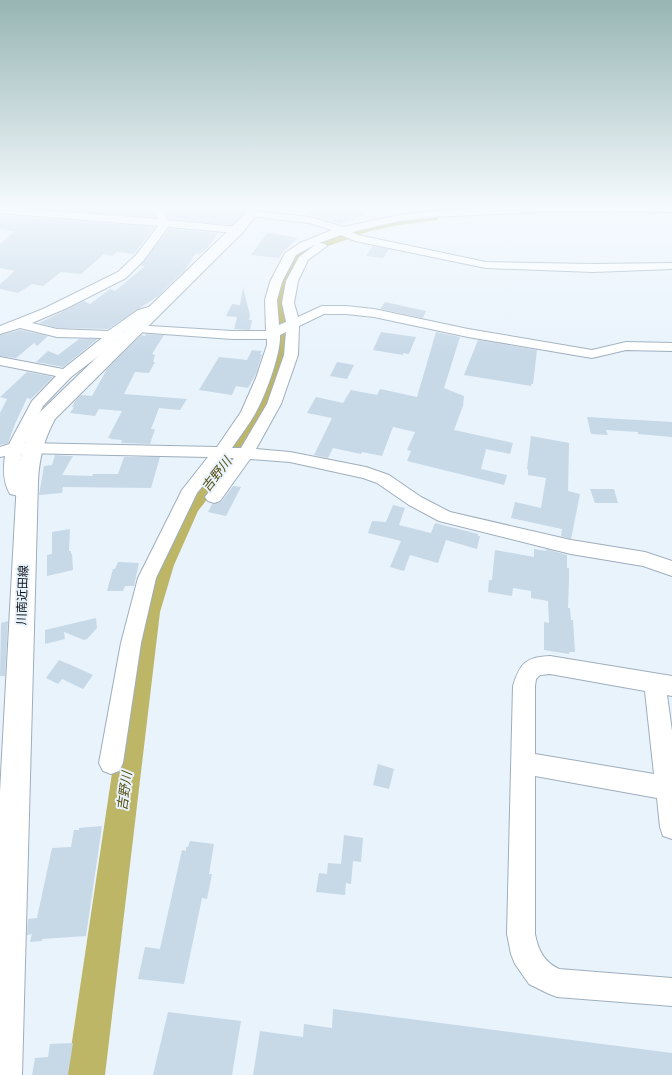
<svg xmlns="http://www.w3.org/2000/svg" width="672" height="1075" viewBox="0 0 672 1075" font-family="'Golos Text','Noto Sans JP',sans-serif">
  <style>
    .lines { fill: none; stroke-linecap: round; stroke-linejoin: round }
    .river { fill: #bdb666; fill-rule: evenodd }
    .building { fill: #c7d8e7 }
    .minor-casing { stroke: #9eaebd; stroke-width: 2 }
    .major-casing { stroke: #9eaebd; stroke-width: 2 }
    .minor { fill: #fff; fill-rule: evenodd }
    .major { fill: #fff; fill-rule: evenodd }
    .labels { text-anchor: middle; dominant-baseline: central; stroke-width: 4; stroke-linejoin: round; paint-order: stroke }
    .street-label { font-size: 12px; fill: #0e1319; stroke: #e9f3fc }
    .water-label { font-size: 13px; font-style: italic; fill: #544d10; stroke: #e9f3fc }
  </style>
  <rect width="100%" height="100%" fill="#e9f3fc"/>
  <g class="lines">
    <!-- river -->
    <path class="river" d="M433,213L438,214L439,217L438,220L399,225L371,231L308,253C300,261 286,293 287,305C288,319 293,330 292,345L266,418L247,448L198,511L174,565L160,612L105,1075H67L136,612L152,565L178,508L233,440L248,418L276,345C277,330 273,320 272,305C271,291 286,263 294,251C301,244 312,241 322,238C358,225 395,217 433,213Z"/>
  </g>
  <!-- building -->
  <g class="building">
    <polygon points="25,205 149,207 155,217 21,207"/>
    <polygon points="201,205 247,205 244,212 232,225 170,219 163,208 197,209"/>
    <polygon points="315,205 349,205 366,215 340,224 309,213"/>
    <polygon points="0,215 155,227 134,254 117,252 112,256 104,254 81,274 61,272 43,286 32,284 18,293 0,289 0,284 15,271 0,268 0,244 15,231 0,229"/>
    <polygon points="169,229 218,233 208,247 200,254 196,253 185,270 158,296 108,329 57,328 39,323 84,301 90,304 110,289 115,291 145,266 140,266"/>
    <polygon points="267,233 282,235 298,238 283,252 279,258 251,255"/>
    <polygon points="373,246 389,249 383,258 366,256"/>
    <polygon points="243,287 250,315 249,320 252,320 250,330 234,329 237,317 226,316 232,304 240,305"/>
    <polygon points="385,302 426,311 423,318 380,309"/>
    <polygon points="20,330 48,336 37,346 34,343 16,358 0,356 0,335"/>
    <polygon points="381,332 416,337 409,354 403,353 403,355 373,350"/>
    <polygon points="436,332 460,337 444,388 464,396 463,406 454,430 513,443 510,454 486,449 481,469 507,475 504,485 407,461 411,451 407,450 415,432 393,427 382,456 362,452 361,454 333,448 328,458 314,455 332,418 307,413 316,397 343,403 351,390 377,395 380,389 417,397"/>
    <polygon points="146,334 164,335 152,354 155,355 153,362 155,362 149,373 135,372 124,394 187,399 180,410 159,408 151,429 155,429 150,444 121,443 122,440 110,439 111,438 108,438 122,411 99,409 95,416 70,413 74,407 72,407 75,401 81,395 92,396 107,369 141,335 145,336"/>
    <polygon points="79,339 98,339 63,367 36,362 48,351 58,355"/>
    <polygon points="478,340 537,350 533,384 531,384 531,386 464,375"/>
    <polygon points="252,350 262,351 260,354 262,354 256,374 248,388 236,386 232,395 199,390 219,357 247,360"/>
    <polygon points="337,362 354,365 347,379 330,376"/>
    <polygon points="27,372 53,377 31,399 27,398 15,424 8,443 0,445 0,413 7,399 0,397"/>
    <polygon points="587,417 672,422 672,437 638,434 638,432 606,430 608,435 591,434"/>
    <polygon points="531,436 569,443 568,491 580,494 571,539 561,536 562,529 511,518 515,502 541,508 546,478 528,475 528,469 527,469"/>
    <polygon points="55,455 73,456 62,475 92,476 93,474 118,474 124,457 160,457 151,488 63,487 62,493 39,495 44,466 52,465"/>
    <polygon points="233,486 241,487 226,516 208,512 212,504 221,502"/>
    <polygon points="590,489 614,489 618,503 595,503"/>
    <polygon points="393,505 405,508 399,525 431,533 435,523 478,534 478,536 480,536 477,549 446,540 438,563 410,555 404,571 390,567 401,541 368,533 372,521 386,522"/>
    <polygon points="70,529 69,551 71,551 71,554 72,554 73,570 47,576 47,555 52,554 52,532"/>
    <polygon points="534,549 546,551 546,549 567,555 567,568 569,568 569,579 568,608 570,608 571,620 573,620 575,652 569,652 569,654 544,650 544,622 549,623 548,601 531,598 531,591 513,588 512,596 488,592 489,580 492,580 495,550 534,557"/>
    <polygon points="118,562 139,563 134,586 125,586 123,591 107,591 113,569 115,569"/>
    <polygon points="96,618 97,628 87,639 84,640 64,632 65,639 45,644 45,630"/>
    <polygon points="8,621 5,676 0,676 1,623"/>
    <polygon points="59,660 80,669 93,675 83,689 62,679 58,684 46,678"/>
    <polygon points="378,764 394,769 389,789 373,785"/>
    <polygon points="102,826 86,936 42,939 42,941 30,942 32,934 27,935 28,919 37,918 52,848 71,847 74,830 79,830 79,828"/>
    <polygon points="344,835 363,838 361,862 353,861 351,884 346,883 345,895 316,892 319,873 327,874 328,863 341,864"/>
    <polygon points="190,841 214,844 209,874 212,874 207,899 202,898 184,984 138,979 145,947 160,949 182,850 186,851 186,847 188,847"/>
    <polygon points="333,1009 672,1053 672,1075 253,1075 260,1031 303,1037 304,1024 332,1028"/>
    <polygon points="168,1012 241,1021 232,1075 153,1075"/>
    <polygon points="73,1043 68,1075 32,1075 35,1058 48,1057 50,1044"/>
  </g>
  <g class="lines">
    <!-- minor casing -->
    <g class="minor-casing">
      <g id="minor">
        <path d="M149,205H159L169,220L237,227L242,230L237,233L168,227L144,260L126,278L67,308L32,323L57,329L108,331L138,310L156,305L160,306L162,309L160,312L148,316L133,325L232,331H266L265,300L270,282L285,253L300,243L332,230L309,223L247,216L246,214L251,211L310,217L343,227L399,215L434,211L545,205L672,206V212L553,211L434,217L399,221L352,232L358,235L486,262L593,264L672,263V269L593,272L486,268L355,241L341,235L319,243L325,244L327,246L308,260L298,281L294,303L298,317L322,306H346L374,309L468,329L592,350L626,342L672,343V351L626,350L592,358L468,337L374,317L346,314H324L299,326L298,355L281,404L256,449L290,452L366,467L389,475L421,497L450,512L571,540L645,552L672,561V576L643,566L571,554L439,521L409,505L377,483L363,478L290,462L250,459L220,501L214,503L208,501L205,497L208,493L234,458H225L197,493L156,578L141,643L123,763L119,771L111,774L103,771L99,763L121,643L138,578L182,490L208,457L22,453L20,464L21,485L33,488L35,492L33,496L27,498L10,494C3,482 3,469 5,456L0,457V447L9,444L32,401L56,376L0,365V357L63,369L102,338L57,337L20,328L0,334V326L43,309L118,272L136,255L158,226L0,213V207L158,219ZM316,244L299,257L286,281L282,303L286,322L279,325L277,300L282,282L296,255ZM132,326L130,328L132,331L137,332L232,339H267V345L256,378L241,412L217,447L25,443L43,406L71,377L109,348L116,339L126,338L128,335L123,332ZM286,332L284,355L267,404L241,448H232C240,436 248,426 255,414C265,397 281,354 280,335Z"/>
        <path d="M550,656L672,676V696L667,695L672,731V839L663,836L660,827L657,798L535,776V934C538,950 544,962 559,969L672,978V1006L557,997L547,993L529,984L515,964L511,954L507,934L513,686C520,663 526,657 550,656ZM550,674L645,691L654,774L535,754V686L536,679L540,675Z"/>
      </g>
    </g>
    <!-- major casing -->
    <g class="major-casing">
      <path id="major" d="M249,205H261L255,217L242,233L55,419C44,439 39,459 38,481L22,1075H0V792L17,481C20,456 26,433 40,412L232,227L245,213Z"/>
    </g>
    <!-- minor -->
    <use href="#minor" class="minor"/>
    <!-- major -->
    <use href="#major" class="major"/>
  </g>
  <!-- sky -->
  <linearGradient id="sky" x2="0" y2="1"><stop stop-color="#97b5b4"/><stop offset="0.58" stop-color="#f5fafe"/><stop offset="1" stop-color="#f5fafe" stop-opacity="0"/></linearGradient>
  <rect width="672" height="356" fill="url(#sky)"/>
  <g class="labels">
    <!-- street labels -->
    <g class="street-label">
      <text transform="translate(22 595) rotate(-88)">川南近田線</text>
    </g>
    <!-- water labels -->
    <g class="water-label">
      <text transform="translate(216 474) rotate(-52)">吉野川</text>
      <text transform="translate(124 791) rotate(-82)">吉野川</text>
    </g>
  </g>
</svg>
